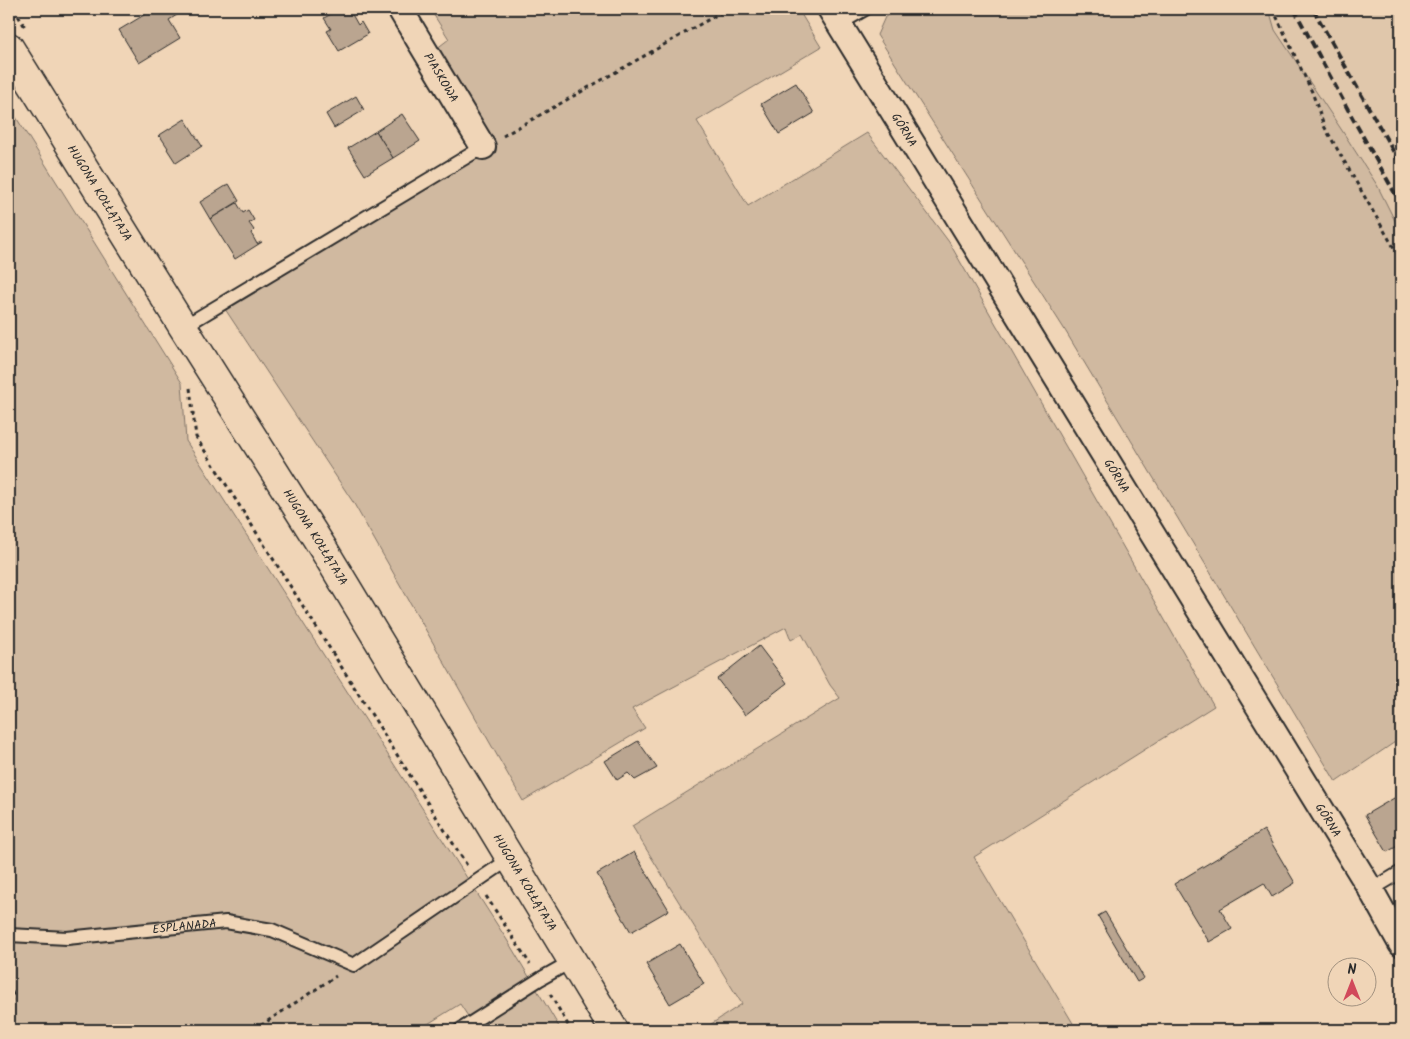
<svg xmlns="http://www.w3.org/2000/svg" width="1410" height="1039" viewBox="0 0 1410 1039" font-family="Kalam,sans-serif">
  <style>
    .built { fill: #e0c7ab }
    .green { fill: #d0b9a0; stroke: #7e7266 }
    .building { fill: #baa590; stroke: #2b2b2b }
    .lines { fill: none; stroke-linecap: round; stroke-linejoin: round }
    .lane-casing { stroke: #2b2b2b; stroke-width: 16 }
    .street-casing { stroke: #2b2b2b; stroke-width: 28 }
    .secondary-casing { stroke: #2b2b2b; stroke-width: 31 }
    .path { stroke: #2b2b2b; stroke-width: 3; stroke-dasharray: 4 4; stroke-linecap: butt }
    .lane { stroke: #f0d5b7; stroke-width: 12 }
    .street { stroke: #f0d5b7; stroke-width: 24 }
    .secondary { stroke: #f0d5b7; stroke-width: 28 }
    .rail { stroke: #2b2b2b; stroke-width: 4; stroke-dasharray: 8 4; stroke-linecap: butt }
    .labels { text-anchor: middle; dominant-baseline: central; stroke-width: 4; stroke-linejoin: round; paint-order: stroke }
    .street-label { font-size: 12px; fill: #2b2b2b; stroke: #f0d5b7 }
  </style>
  <rect width="100%" height="100%" fill="#f0d5b7"/>
  <filter id="ink" filterUnits="userSpaceOnUse"><feTurbulence type="fractalNoise" baseFrequency=".02" numOctaves="2"/><feDisplacementMap in="SourceGraphic" scale="10" xChannelSelector="R" yChannelSelector="G"/><feConvolveMatrix kernelMatrix="1 2 1 2 8 2 1 2 1" color-interpolation-filters="sRGB"/></filter>
  <g filter="url(#ink)">
    <!-- built -->
    <polygon class="built" points="1269,9 1401,9 1401,233 1377,185 1341,129 1275,30"/>
    <!-- green -->
    <g class="green">
      <polygon points="430,9 798,9 821,47 697,121 748,206 867,133 949,242 1214,706 974,857 1077,1030 702,1030 742,1004 632,826 840,698 830,685 802,634 791,640 786,627 632,709 645,728 523,801 353,502 225,309 497,147 436,49 449,39"/>
      <polygon points="899,9 1269,9 1275,30 1341,129 1377,185 1401,233 1401,738 1336,782 1063,327 877,35 885,17"/>
      <polygon points="9,106 182,383 186,441 507,940 561,1030 477,1030 460,1004 418,1030 9,1030"/>
    </g>
    <!-- building -->
    <g class="building">
      <polygon points="154,9 162,9 163,10 165,9 177,9 180,13 169,20 180,38 139,63 119,30"/>
      <polygon points="340,9 349,9 358,25 361,22 368,34 339,51 327,31 331,29 324,18"/>
      <polygon points="796,83 814,113 779,134 761,104"/>
      <polygon points="356,96 364,110 334,128 326,114"/>
      <polygon points="402,114 420,141 393,158 376,131"/>
      <polygon points="185,119 202,146 176,163 167,149 168,148 160,136 159,137 158,136"/>
      <polygon points="376,131 393,158 365,175 348,148"/>
      <polygon points="229,184 239,201 210,219 200,202"/>
      <polygon points="237,203 243,213 248,210 254,220 249,223 254,230 251,233 257,244 261,242 262,242 235,259 210,219"/>
      <polygon points="759,646 787,683 745,715 717,679"/>
      <polygon points="638,741 657,768 635,780 628,773 617,780 605,761"/>
      <polygon points="1401,794 1401,844 1387,852 1365,815"/>
      <polygon points="1264,830 1295,883 1272,897 1264,883 1220,909 1232,929 1209,942 1174,884"/>
      <polygon points="634,852 669,910 631,932 597,874"/>
      <polygon points="1105,912 1144,978 1137,982 1098,916"/>
      <polygon points="680,944 704,984 670,1004 646,964"/>
    </g>
    <g class="lines">
      <!-- lane casing -->
      <g class="lane-casing">
        <g id="lane">
          <polyline points="839,24 865,9"/>
          <polyline points="183,327 483,147"/>
          <polyline points="1371,890 1401,872"/>
          <path id="s1" d="M9,935L67,938L226,922L272,930L354,965L511,858"/>
          <polyline points="460,1030 540,979 572,961"/>
        </g>
      </g>
      <!-- street casing -->
      <g class="street-casing">
        <g id="street">
          <path id="s2" d="M400,9L483,147"/>
          <path id="s3" d="M830,9L1371,890L1401,944"/>
        </g>
      </g>
      <!-- secondary casing -->
      <g class="secondary-casing">
        <g id="secondary">
          <path id="s4" d="M9,47L183,327L324,550L614,1030"/>
        </g>
      </g>
      <!-- path -->
      <g class="path">
        <polyline points="14,9 25,27"/>
        <polyline points="1273,9 1312,92 1324,126 1401,260"/>
        <polyline points="503,136 727,9"/>
        <polyline points="190,388 196,437 468,867"/>
        <polyline points="486,896 530,964"/>
        <polyline points="9,984 13,995 9,1005"/>
        <polyline points="550,994 571,1030"/>
        <polyline points="254,1030 336,976"/>
      </g>
      <!-- lane -->
      <use href="#lane" class="lane"/>
      <!-- street -->
      <use href="#street" class="street"/>
      <!-- secondary -->
      <use href="#secondary" class="secondary"/>
      <!-- rail -->
      <g class="rail">
        <polyline points="1294,9 1352,117 1401,204"/>
        <polyline points="1313,9 1401,165"/>
      </g>
    </g>
  </g>
  <g class="labels">
    <!-- street labels -->
    <g class="street-label">
      <text stroke="none"><textPath href="#s2" startOffset="80">PIASKOWA</textPath></text>
      <text stroke="none"><textPath href="#s3" startOffset="142">GÓRNA</textPath></text>
      <text stroke="none"><textPath href="#s4" startOffset="172">HUGONA KOŁŁĄTAJA</textPath></text>
      <text stroke="none"><textPath href="#s3" startOffset="548">GÓRNA</textPath></text>
      <text stroke="none"><textPath href="#s4" startOffset="578">HUGONA KOŁŁĄTAJA</textPath></text>
      <text stroke="none"><textPath href="#s3" startOffset="952">GÓRNA</textPath></text>
      <text stroke="none"><textPath href="#s4" startOffset="982">HUGONA KOŁŁĄTAJA</textPath></text>
      <text stroke="none"><textPath href="#s1" startOffset="176">ESPLANADA</textPath></text>
    </g>
  </g>
  <!-- margin -->
  <rect width="1410" height="1039" fill="none" stroke="#f0d5b7" stroke-width="30"/>
  <rect x="15" y="15" width="1380" height="1009" fill="none" stroke="#2b2b2b" stroke-width="2" filter="url(#ink)"/>
  <!-- north arrow -->
  <g transform="translate(1352 982)"><circle r="24" fill="#f0d5b7" stroke="#a1917f"/>
  <path d="M0-4L9 19L0 12L-9 19Z" fill="#d1495b"/>
  <text y="-8" font-size="14" font-weight="bold" text-anchor="middle" fill="#2b2b2b">N</text>
  </g>
</svg>
